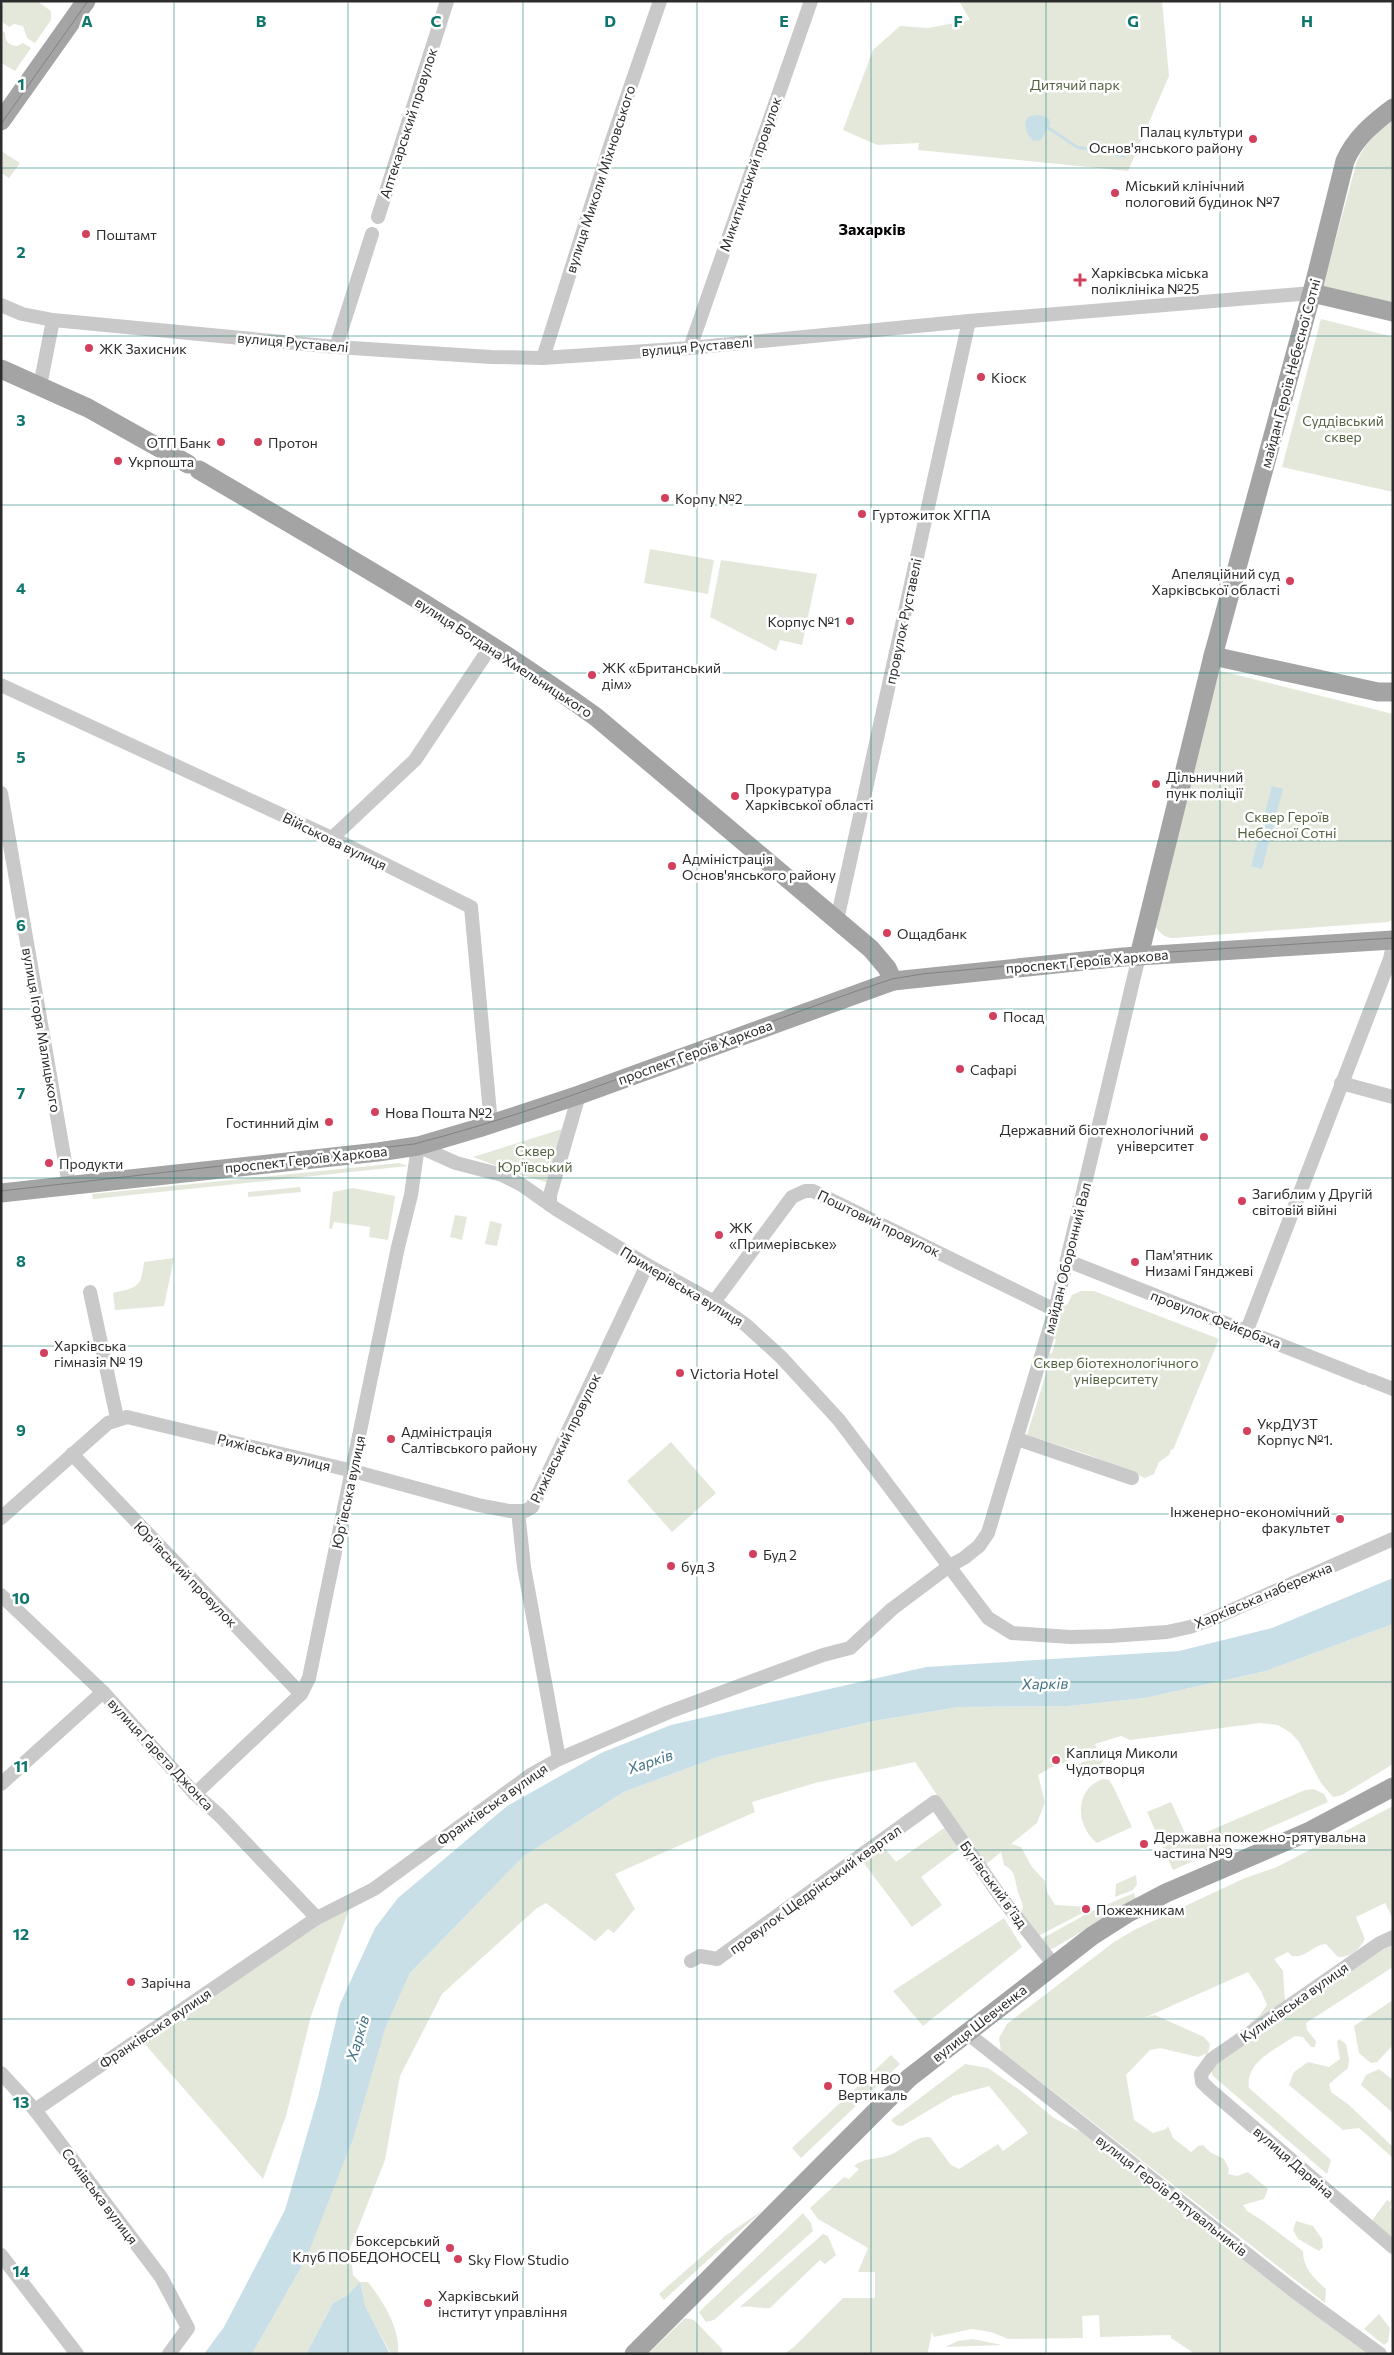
<svg xmlns="http://www.w3.org/2000/svg" width="1394" height="2355" viewBox="0 0 1394 2355" font-family="Commissioner,sans-serif">
  <style>
    .green { fill: #e4e8db }
    .water { fill: #c9dfe7 }
    .lines { fill: none; stroke-linecap: round; stroke-linejoin: round }
    .stream { stroke: #c9dfe7; stroke-width: 3 }
    .minor { stroke: #c9c9c9; stroke-width: 14 }
    .major { stroke: #a4a4a4; stroke-width: 19 }
    .tram { stroke: #818181; stroke-width: 1 }
    .grid { fill: none; stroke: #0f766e; stroke-width: 1; stroke-opacity: 0.55 }
    .poi-dot { fill: #d2405e; stroke: #fff; stroke-width: 2 }
    .labels { text-anchor: middle; dominant-baseline: central; stroke-width: 5; stroke-linejoin: round; paint-order: stroke }
    .park-label { font-size: 14px; fill: #54633f; stroke: #fff }
    .street-label { font-size: 14px; fill: #2c2c2c; stroke: #fff }
    .poi-label { font-size: 14px; fill: #2c2c2c; stroke: #fff; text-anchor: start }
    .water-label { font-size: 15px; font-style: italic; fill: #447485; stroke: #fff }
    .quarter-label { font-size: 16px; font-weight: bold; fill: #000; stroke: #fff }
    .grid-label { font-size: 16px; text-anchor: middle; font-weight: bold; fill: #0f766e; stroke: #fff; stroke-width: 5; stroke-linejoin: round; paint-order: stroke }
  </style>
  <rect width="100%" height="100%" fill="#fff"/>
  <!-- green -->
  <g class="green">
    <polygon points="5,1 37,1 51,11 51,20 35,43 27,38 23,26 14,24 9,27 1,21 1,7"/>
    <polygon points="959,1 1162,1 1169,76 1128,171 918,150 919,143 877,145 843,130 873,50 900,26 928,28 970,20"/>
    <path d="M1,30L5,33C5,41 9,46 17,46L23,43L31,48L15,71L1,63Z"/>
    <path d="M1393,120V305L1322,289L1357,161C1366,142 1376,132 1393,120Z"/>
    <polygon points="1,151 20,163 9,178 1,173"/>
    <polygon points="1321,319 1393,337 1393,492 1282,467"/>
    <polygon points="650,549 714,560 708,594 644,583"/>
    <polygon points="721,560 817,574 802,645 780,640 776,651 710,617"/>
    <path d="M1217,670L1393,714L1392,914V920L1388,922L1173,938C1166,938 1160,934 1156,927Z"/>
    <polygon points="562,1129 549,1183 515,1173 473,1157"/>
    <polygon points="399,1163 408,1166 93,1199 92,1194"/>
    <polygon points="300,1187 301,1192 248,1197 248,1192"/>
    <polygon points="353,1188 395,1196 388,1240 369,1237 370,1227 334,1222 332,1229 329,1228 333,1192"/>
    <polygon points="455,1215 467,1217 462,1240 450,1237"/>
    <polygon points="490,1221 502,1224 497,1246 485,1244"/>
    <path d="M174,1258L164,1306L115,1310L113,1293C138,1287 141,1288 144,1262Z"/>
    <polygon points="1081,1291 1094,1291 1219,1339 1173,1450 1171,1449 1169,1455 1159,1462 1154,1474 1145,1478 1086,1454 1027,1435 1048,1367 1048,1354 1052,1353 1056,1340 1053,1336 1061,1302 1067,1305 1072,1295"/>
    <polygon points="671,1442 716,1493 672,1532 627,1481"/>
    <path d="M1393,1624V1764L1342,1795L1333,1797L1321,1783L1299,1742L1291,1733L1278,1725L1260,1723L1130,1740L1121,1736L1095,1744L1097,1750L1050,1768L1038,1775L1045,1802L1037,1823L1011,1844L1021,1847L1032,1867L1045,1881L1047,1892L1055,1905L1090,1907V1909L1040,1935L1035,1936L1018,1914L1023,1908C1022,1900 1018,1895 1017,1888C1014,1876 1016,1872 1004,1865L1001,1852L984,1866L915,1762L815,1783L752,1802L755,1812L615,1874L635,1909L614,1933L608,1929L595,1941L546,1903L537,1908L442,1994L400,2076L385,2160L350,2248L353,2275L360,2282H368C383,2301 401,2330 398,2354H391L364,2306L360,2283L348,2295L333,2303L306,2354H252L306,2259L385,2029L410,1973L524,1856L624,1792L718,1757L874,1721L959,1707L1069,1706L1145,1698L1266,1671Z"/>
    <polygon points="1102,1754 1104,1759 1101,1765 1078,1774 1070,1774 1070,1770 1076,1765"/>
    <path d="M1103,1779L1109,1780L1113,1786L1132,1827L1097,1843C1075,1826 1074,1788 1103,1779Z"/>
    <polygon points="1314,1789 1324,1794 1328,1802 1173,1870 1147,1812 1171,1802 1188,1840 1305,1790"/>
    <path d="M1393,1806V1919L1385,1903L1356,1917L1365,1939C1359,1950 1351,1957 1338,1957L1326,1944C1312,1945 1307,1958 1292,1956L1288,1952L1274,1959L1283,1971L1285,2002L1250,2029V2023L1260,2015L1267,2005L1261,1991L1248,1972L1144,2018L1155,2015L1204,2037L1210,2044L1208,2053L1198,2057L1160,2048L1150,2050L1126,2075L1134,2120L1153,2133L1166,2129L1168,2126L1173,2138L1191,2152L1198,2146L1203,2145L1210,2152L1224,2159L1229,2169L1228,2174L1237,2176L1248,2172L1268,2189L1264,2199L1243,2205L1247,2211L1263,2221L1303,2251C1303,2268 1314,2278 1326,2289L1325,2303L1001,2051L999,2038L1007,2024L1114,1942L1134,1930L1245,1878L1277,1867Z"/>
    <polygon points="947,1826 960,1848 921,1877 942,1905 912,1927 863,1862 884,1847 896,1862"/>
    <polygon points="1136,1875 1137,1884 1133,1890 1115,1897 1116,1884"/>
    <polygon points="1134,1893 1136,1899 1054,1948 1050,1949 1043,1942 1043,1938 1092,1911"/>
    <polygon points="351,1904 311,2016 286,2116 263,2179 143,2042"/>
    <polygon points="1004,1918 1022,1947 923,2026 893,1991"/>
    <path d="M1393,1943V1967L1306,2023L1307,2030L1316,2041L1315,2047H1311L1303,2037L1295,2036C1277,2049 1245,2061 1249,2088L1331,2160L1327,2174L1212,2075L1211,2064Z"/>
    <polygon points="1393,2000 1393,2045 1377,2062 1371,2063 1359,2053 1354,2026"/>
    <polygon points="1339,2039 1346,2044 1349,2059 1348,2068 1329,2084 1331,2092 1349,2105 1393,2147 1393,2158 1359,2128 1343,2130 1289,2085 1294,2072 1308,2062 1329,2067 1340,2059 1337,2042"/>
    <polygon points="891,2055 900,2064 801,2158 792,2148"/>
    <path d="M965,2064L988,2068L1021,2091L1054,2118L1076,2130L1096,2134L1376,2354H1195L1171,2338V2335L1100,2337L1099,2315L1082,2316L1083,2338L1008,2339L991,2332L972,2329L934,2337L931,2332C932,2339 928,2346 928,2354H784L795,2346L843,2298H875V2272H858L868,2248L818,2219L810,2208L844,2177L849,2179L859,2169L854,2166C865,2157 874,2160 887,2156C903,2151 913,2136 930,2137L951,2165L959,2169L998,2144L1003,2151L1028,2133L989,2086L953,2096L902,2126L896,2125L891,2120Z"/>
    <polygon points="1379,2069 1393,2080 1393,2113 1361,2085 1366,2075"/>
    <polygon points="1393,2196 1390,2208 1393,2210 1393,2238 1374,2223 1373,2219 1387,2200 1390,2202"/>
    <polygon points="763,2210 664,2300 659,2294 725,2236"/>
    <polygon points="803,2213 811,2223 813,2231 714,2320 706,2322 699,2312"/>
    <polygon points="1296,2221 1313,2226 1322,2239 1323,2247 1319,2251 1298,2239 1293,2230"/>
    <path d="M823,2234L828,2236L836,2255L825,2264L820,2260L770,2308C759,2309 751,2305 740,2307Z"/>
    <polygon points="1379,2314 1390,2328 1388,2342 1384,2345 1364,2329"/>
    <polygon points="685,2318 694,2320 722,2349 722,2354 648,2354"/>
    <polygon points="973,2339 1002,2345 945,2347 958,2341"/>
  </g>
  <!-- water -->
  <g class="water">
    <polygon points="1040,115 1049,119 1050,124 1041,140 1033,141 1027,133 1025,122 1029,116"/>
    <polygon points="1272,786 1283,789 1262,869 1251,866"/>
    <polygon points="1393,1578 1393,1624 1266,1671 1145,1698 1069,1706 959,1707 874,1721 718,1757 624,1792 524,1856 410,1973 385,2029 353,2139 306,2259 252,2354 204,2354 224,2327 285,2210 318,2097 340,2004 375,1928 398,1898 507,1806 601,1753 671,1725 926,1667 1179,1651 1272,1628"/>
    <polygon points="360,2282 365,2306 390,2354 306,2354 333,2303 348,2295"/>
  </g>
  <g class="lines">
    <!-- stream -->
    <polyline class="stream" points="1044,128 1047,127 1077,147 1124,156"/>
    <!-- minor -->
    <g class="minor">
      <polyline points="378,217 447,1"/>
      <polyline points="1,305 22,314 53,320 336,347 491,357 543,358 690,348 969,321 1312,293"/>
      <polyline points="336,347 372,234"/>
      <polyline points="690,348 811,1"/>
      <polyline points="543,358 610,146 660,1"/>
      <polyline points="40,386 53,320"/>
      <polyline points="1,685 332,838 471,907 491,1124"/>
      <polyline points="1,793 69,1185"/>
      <polyline points="332,838 415,760 491,646"/>
      <polyline points="837,920 969,321"/>
      <polyline points="1341,1083 1393,1097"/>
      <polyline points="550,1205 550,1195 579,1095"/>
      <polyline points="1068,1261 1364,1378"/>
      <polyline points="90,1292 117,1418"/>
      <polyline points="714,1302 792,1197 805,1191 813,1191 1055,1310"/>
      <polyline points="1247,1330 1390,959 1393,945"/>
      <polyline points="1370,1380 1393,1389"/>
      <polyline points="1017,1439 1132,1478"/>
      <polyline points="72,1454 301,1694"/>
      <polyline points="518,1511 524,1567 559,1759"/>
      <polyline points="1,1518 108,1423 127,1417 353,1471 478,1505 509,1511 525,1511 532,1507 647,1265"/>
      <polyline points="1,1595 103,1692 195,1794 219,1815 317,1918"/>
      <polyline points="1,1784 103,1692"/>
      <polyline points="195,1794 301,1694 309,1678 398,1247 411,1195 418,1146 456,1163 502,1175 522,1185 556,1209 647,1265 714,1302 746,1325 781,1357 839,1420 988,1618 1012,1633 1070,1637 1111,1636 1167,1632 1190,1627 1212,1619 1393,1539"/>
      <polyline points="1393,1937 1380,1943 1212,2059 1201,2074 1202,2082 1209,2089 1393,2247"/>
      <polyline points="691,1961 700,1956 717,1959 935,1802 1000,1896 1054,1965"/>
      <polyline points="967,2033 1294,2291 1380,2354"/>
      <polyline points="1,2073 35,2110 161,2277 188,2328 169,2354"/>
      <polyline points="35,2110 317,1918 374,1889 532,1774 559,1759 669,1712 823,1655 850,1648 892,1609 948,1567 964,1558 979,1546 988,1533 1055,1310 1139,956"/>
      <polyline points="1,2255 77,2354"/>
    </g>
    <!-- major -->
    <g class="major">
      <polyline points="1,121 86,1"/>
      <polyline points="1312,293 1393,312"/>
      <polyline points="1,369 88,408 188,464"/>
      <path d="M199,470C333,549 470,626 596,717L871,949L887,968L893,981"/>
      <polyline points="1213,656 1378,692 1393,692"/>
      <path d="M1139,956L1213,656L1315,281L1345,161C1355,138 1373,123 1393,108"/>
      <polyline points="1,1193 378,1152 418,1146 479,1128 579,1095 893,981 1123,957 1393,940"/>
      <polyline points="634,2354 909,2078 1092,1936 1128,1913 1166,1893 1310,1831 1393,1787"/>
    </g>
    <!-- tram -->
    <g class="tram">
      <polyline points="1,124 88,1"/>
      <path d="M1,1191L414,1144C577,1102 732,1032 892,979L922,974L1123,955L1393,938"/>
    </g>
  </g>
  <!-- grid -->
  <path class="grid" d="M174,1V2354M348,1V2354M523,1V2354M697,1V2354M871,1V2354M1046,1V2354M1220,1V2354M1,168H1393M1,336H1393M1,505H1393M1,673H1393M1,841H1393M1,1009H1393M1,1178H1393M1,1346H1393M1,1514H1393M1,1682H1393M1,1850H1393M1,2019H1393M1,2187H1393"/>
  <!-- markers -->
  <g class="poi-dot">
    <circle cx="1253" cy="139" r="5"/>
    <circle cx="1115" cy="193" r="5"/>
    <circle cx="86" cy="234" r="5"/>
    <path d="M1077.5 272.5h5v5h5v5h-5v5h-5v-5h-5v-5h5z"/>
    <circle cx="89" cy="348" r="5"/>
    <circle cx="981" cy="377" r="5"/>
    <circle cx="221" cy="442" r="5"/>
    <circle cx="258" cy="442" r="5"/>
    <circle cx="118" cy="461" r="5"/>
    <circle cx="665" cy="498" r="5"/>
    <circle cx="862" cy="514" r="5"/>
    <circle cx="1290" cy="581" r="5"/>
    <circle cx="850" cy="621" r="5"/>
    <circle cx="592" cy="675" r="5"/>
    <circle cx="1156" cy="784" r="5"/>
    <circle cx="735" cy="796" r="5"/>
    <circle cx="672" cy="866" r="5"/>
    <circle cx="887" cy="933" r="5"/>
    <circle cx="993" cy="1016" r="5"/>
    <circle cx="960" cy="1069" r="5"/>
    <circle cx="375" cy="1112" r="5"/>
    <circle cx="329" cy="1122" r="5"/>
    <circle cx="1204" cy="1137" r="5"/>
    <circle cx="49" cy="1163" r="5"/>
    <circle cx="1242" cy="1201" r="5"/>
    <circle cx="719" cy="1235" r="5"/>
    <circle cx="1135" cy="1262" r="5"/>
    <circle cx="44" cy="1353" r="5"/>
    <circle cx="680" cy="1373" r="5"/>
    <circle cx="1247" cy="1431" r="5"/>
    <circle cx="391" cy="1439" r="5"/>
    <circle cx="1340" cy="1519" r="5"/>
    <circle cx="753" cy="1554" r="5"/>
    <circle cx="671" cy="1566" r="5"/>
    <circle cx="1056" cy="1760" r="5"/>
    <circle cx="1144" cy="1844" r="5"/>
    <circle cx="1086" cy="1909" r="5"/>
    <circle cx="131" cy="1982" r="5"/>
    <circle cx="828" cy="2086" r="5"/>
    <circle cx="450" cy="2248" r="5"/>
    <circle cx="458" cy="2259" r="5"/>
    <circle cx="428" cy="2303" r="5"/>
  </g>
  <g class="labels">
    <!-- park labels -->
    <g class="park-label">
      <text x="1075" y="84">Дитячий парк</text>
      <text x="1343" y="420">Суддівський<tspan x="1343" dy="16">сквер</tspan></text>
      <text x="1287" y="816">Сквер Героїв<tspan x="1287" dy="16">Небесної Сотні</tspan></text>
      <text x="535" y="1150">Сквер<tspan x="535" dy="16">Юр'ївський</tspan></text>
      <text x="1116" y="1362">Сквер біотехнологічного<tspan x="1116" dy="16">університету</tspan></text>
    </g>
    <!-- street labels -->
    <g class="street-label">
      <text transform="translate(408 123) rotate(-72)">Аптекарський провулок</text>
      <text transform="translate(750 174) rotate(-71)">Микитинський провулок</text>
      <text transform="translate(600 179) rotate(-72)">вулиця Миколи Міхновського</text>
      <text transform="translate(293 342) rotate(5)">вулиця Руставелі</text>
      <text transform="translate(697 346) rotate(-5)">вулиця Руставелі</text>
      <text transform="translate(1290 373) rotate(-75)">майдан Героїв Небесної Сотні</text>
      <text transform="translate(903 621) rotate(-78)">провулок Руставелі</text>
      <text transform="translate(504 657) rotate(33)">вулиця Богдана Хмельницького</text>
      <text transform="translate(335 841) rotate(26)">Військова вулиця</text>
      <text transform="translate(1087 961) rotate(-5)">проспект Героїв Харкова</text>
      <text transform="translate(42 1030) rotate(80)">вулиця Ігоря Малицького</text>
      <text transform="translate(695 1052) rotate(-20)">проспект Героїв Харкова</text>
      <text transform="translate(306 1159) rotate(-6)">проспект Героїв Харкова</text>
      <text transform="translate(879 1223) rotate(26)">Поштовий провулок</text>
      <text transform="translate(1067 1258) rotate(-76)">майдан Оборонний Вал</text>
      <text transform="translate(682 1286) rotate(31)">Примерівська вулиця</text>
      <text transform="translate(1216 1319) rotate(21)">провулок Фейєрбаха</text>
      <text transform="translate(565 1438) rotate(-64)">Рижівський провулок</text>
      <text transform="translate(274 1452) rotate(14)">Рижівська вулиця</text>
      <text transform="translate(348 1492) rotate(-78)">Юр’ївська вулиця</text>
      <text transform="translate(186 1574) rotate(46)">Юр’ївський провулок</text>
      <text transform="translate(1263 1595) rotate(-23)">Харківська набережна</text>
      <text transform="translate(161 1754) rotate(47)">вулиця Ґарета Джонса</text>
      <text transform="translate(492 1804) rotate(-35)">Франківська вулиця</text>
      <text transform="translate(994 1884) rotate(54)">Бутівський в’їзд</text>
      <text transform="translate(815 1889) rotate(-36)">провулок Щедрінський квартал</text>
      <text transform="translate(1294 2002) rotate(-35)">Куликівська вулиця</text>
      <text transform="translate(979 2023) rotate(-38)">вулиця Шевченка</text>
      <text transform="translate(155 2028) rotate(-34)">Франківська вулиця</text>
      <text transform="translate(1294 2162) rotate(41)">вулиця Дарвіна</text>
      <text transform="translate(1172 2195) rotate(38)">вулиця Героїв Рятувальників</text>
      <text transform="translate(100 2196) rotate(53)">Сомівська вулиця</text>
    </g>
    <!-- poi labels -->
    <g class="poi-label">
      <text x="1243" y="131" text-anchor="end">Палац культури<tspan x="1243" dy="16">Основ'янського району</tspan></text>
      <text x="1125" y="185">Міський клінічний<tspan x="1125" dy="16">пологовий будинок №7</tspan></text>
      <text x="96" y="234">Поштамт</text>
      <text x="1091" y="272">Харківська міська<tspan x="1091" dy="16">поліклініка №25</tspan></text>
      <text x="99" y="348">ЖК Захисник</text>
      <text x="991" y="377">Кіоск</text>
      <text x="211" y="442" text-anchor="end">ОТП Банк</text>
      <text x="268" y="442">Протон</text>
      <text x="128" y="461">Укрпошта</text>
      <text x="675" y="498">Корпу №2</text>
      <text x="872" y="514">Гуртожиток ХГПА</text>
      <text x="1280" y="573" text-anchor="end">Апеляційний суд<tspan x="1280" dy="16">Харківської області</tspan></text>
      <text x="840" y="621" text-anchor="end">Корпус №1</text>
      <text x="602" y="667">ЖК «Британський<tspan x="602" dy="16">дім»</tspan></text>
      <text x="1166" y="776">Дільничний<tspan x="1166" dy="16">пунк поліції</tspan></text>
      <text x="745" y="788">Прокуратура<tspan x="745" dy="16">Харківської області</tspan></text>
      <text x="682" y="858">Адміністрація<tspan x="682" dy="16">Основ'янського району</tspan></text>
      <text x="897" y="933">Ощадбанк</text>
      <text x="1003" y="1016">Посад</text>
      <text x="970" y="1069">Сафарі</text>
      <text x="385" y="1112">Нова Пошта №2</text>
      <text x="319" y="1122" text-anchor="end">Гостинний дім</text>
      <text x="1194" y="1129" text-anchor="end">Державний біотехнологічний<tspan x="1194" dy="16">університет</tspan></text>
      <text x="59" y="1163">Продукти</text>
      <text x="1252" y="1193">Загиблим у Другій<tspan x="1252" dy="16">світовій війні</tspan></text>
      <text x="729" y="1227">ЖК<tspan x="729" dy="16">«Примерівське»</tspan></text>
      <text x="1145" y="1254">Пам'ятник<tspan x="1145" dy="16">Низамі Гянджеві</tspan></text>
      <text x="54" y="1345">Харківська<tspan x="54" dy="16">гімназія № 19</tspan></text>
      <text x="690" y="1373">Victoria Hotel</text>
      <text x="1257" y="1423">УкрДУЗТ<tspan x="1257" dy="16">Корпус №1.</tspan></text>
      <text x="401" y="1431">Адміністрація<tspan x="401" dy="16">Салтівського району</tspan></text>
      <text x="1330" y="1511" text-anchor="end">Інженерно-економічний<tspan x="1330" dy="16">факультет</tspan></text>
      <text x="763" y="1554">Буд 2</text>
      <text x="681" y="1566">буд 3</text>
      <text x="1066" y="1752">Каплиця Миколи<tspan x="1066" dy="16">Чудотворця</tspan></text>
      <text x="1154" y="1836">Державна пожежно-рятувальна<tspan x="1154" dy="16">частина №9</tspan></text>
      <text x="1096" y="1909">Пожежникам</text>
      <text x="141" y="1982">Зарічна</text>
      <text x="838" y="2078">ТОВ НВО<tspan x="838" dy="16">Вертикаль</tspan></text>
      <text x="440" y="2240" text-anchor="end">Боксерський<tspan x="440" dy="16">Клуб ПОБЕДОНОСЕЦ</tspan></text>
      <text x="468" y="2259">Sky Flow Studio</text>
      <text x="438" y="2295">Харківський<tspan x="438" dy="16">інститут управління</tspan></text>
    </g>
    <!-- water labels -->
    <g class="water-label">
      <text transform="translate(1045 1683) rotate(-1)">Харків</text>
      <text transform="translate(650 1761) rotate(-19)">Харків</text>
      <text transform="translate(357 2038) rotate(-73)">Харків</text>
    </g>
    <!-- quarter labels -->
    <g class="quarter-label">
      <text x="872" y="228">Захарків</text>
    </g>
  </g>
  <g class="grid-label">
    <text x="87" y="27">A</text>
    <text x="261" y="27">B</text>
    <text x="436" y="27">C</text>
    <text x="610" y="27">D</text>
    <text x="784" y="27">E</text>
    <text x="958" y="27">F</text>
    <text x="1133" y="27">G</text>
    <text x="1307" y="27">H</text>
    <text x="21" y="90">1</text>
    <text x="21" y="258">2</text>
    <text x="21" y="426">3</text>
    <text x="21" y="594">4</text>
    <text x="21" y="763">5</text>
    <text x="21" y="931">6</text>
    <text x="21" y="1099">7</text>
    <text x="21" y="1267">8</text>
    <text x="21" y="1436">9</text>
    <text x="21" y="1604">10</text>
    <text x="21" y="1772">11</text>
    <text x="21" y="1940">12</text>
    <text x="21" y="2108">13</text>
    <text x="21" y="2277">14</text>
  </g>
  <!-- border -->
  <rect width="1394" height="2355" fill="none" stroke="#2c2c2c" stroke-width="5"/>
</svg>
